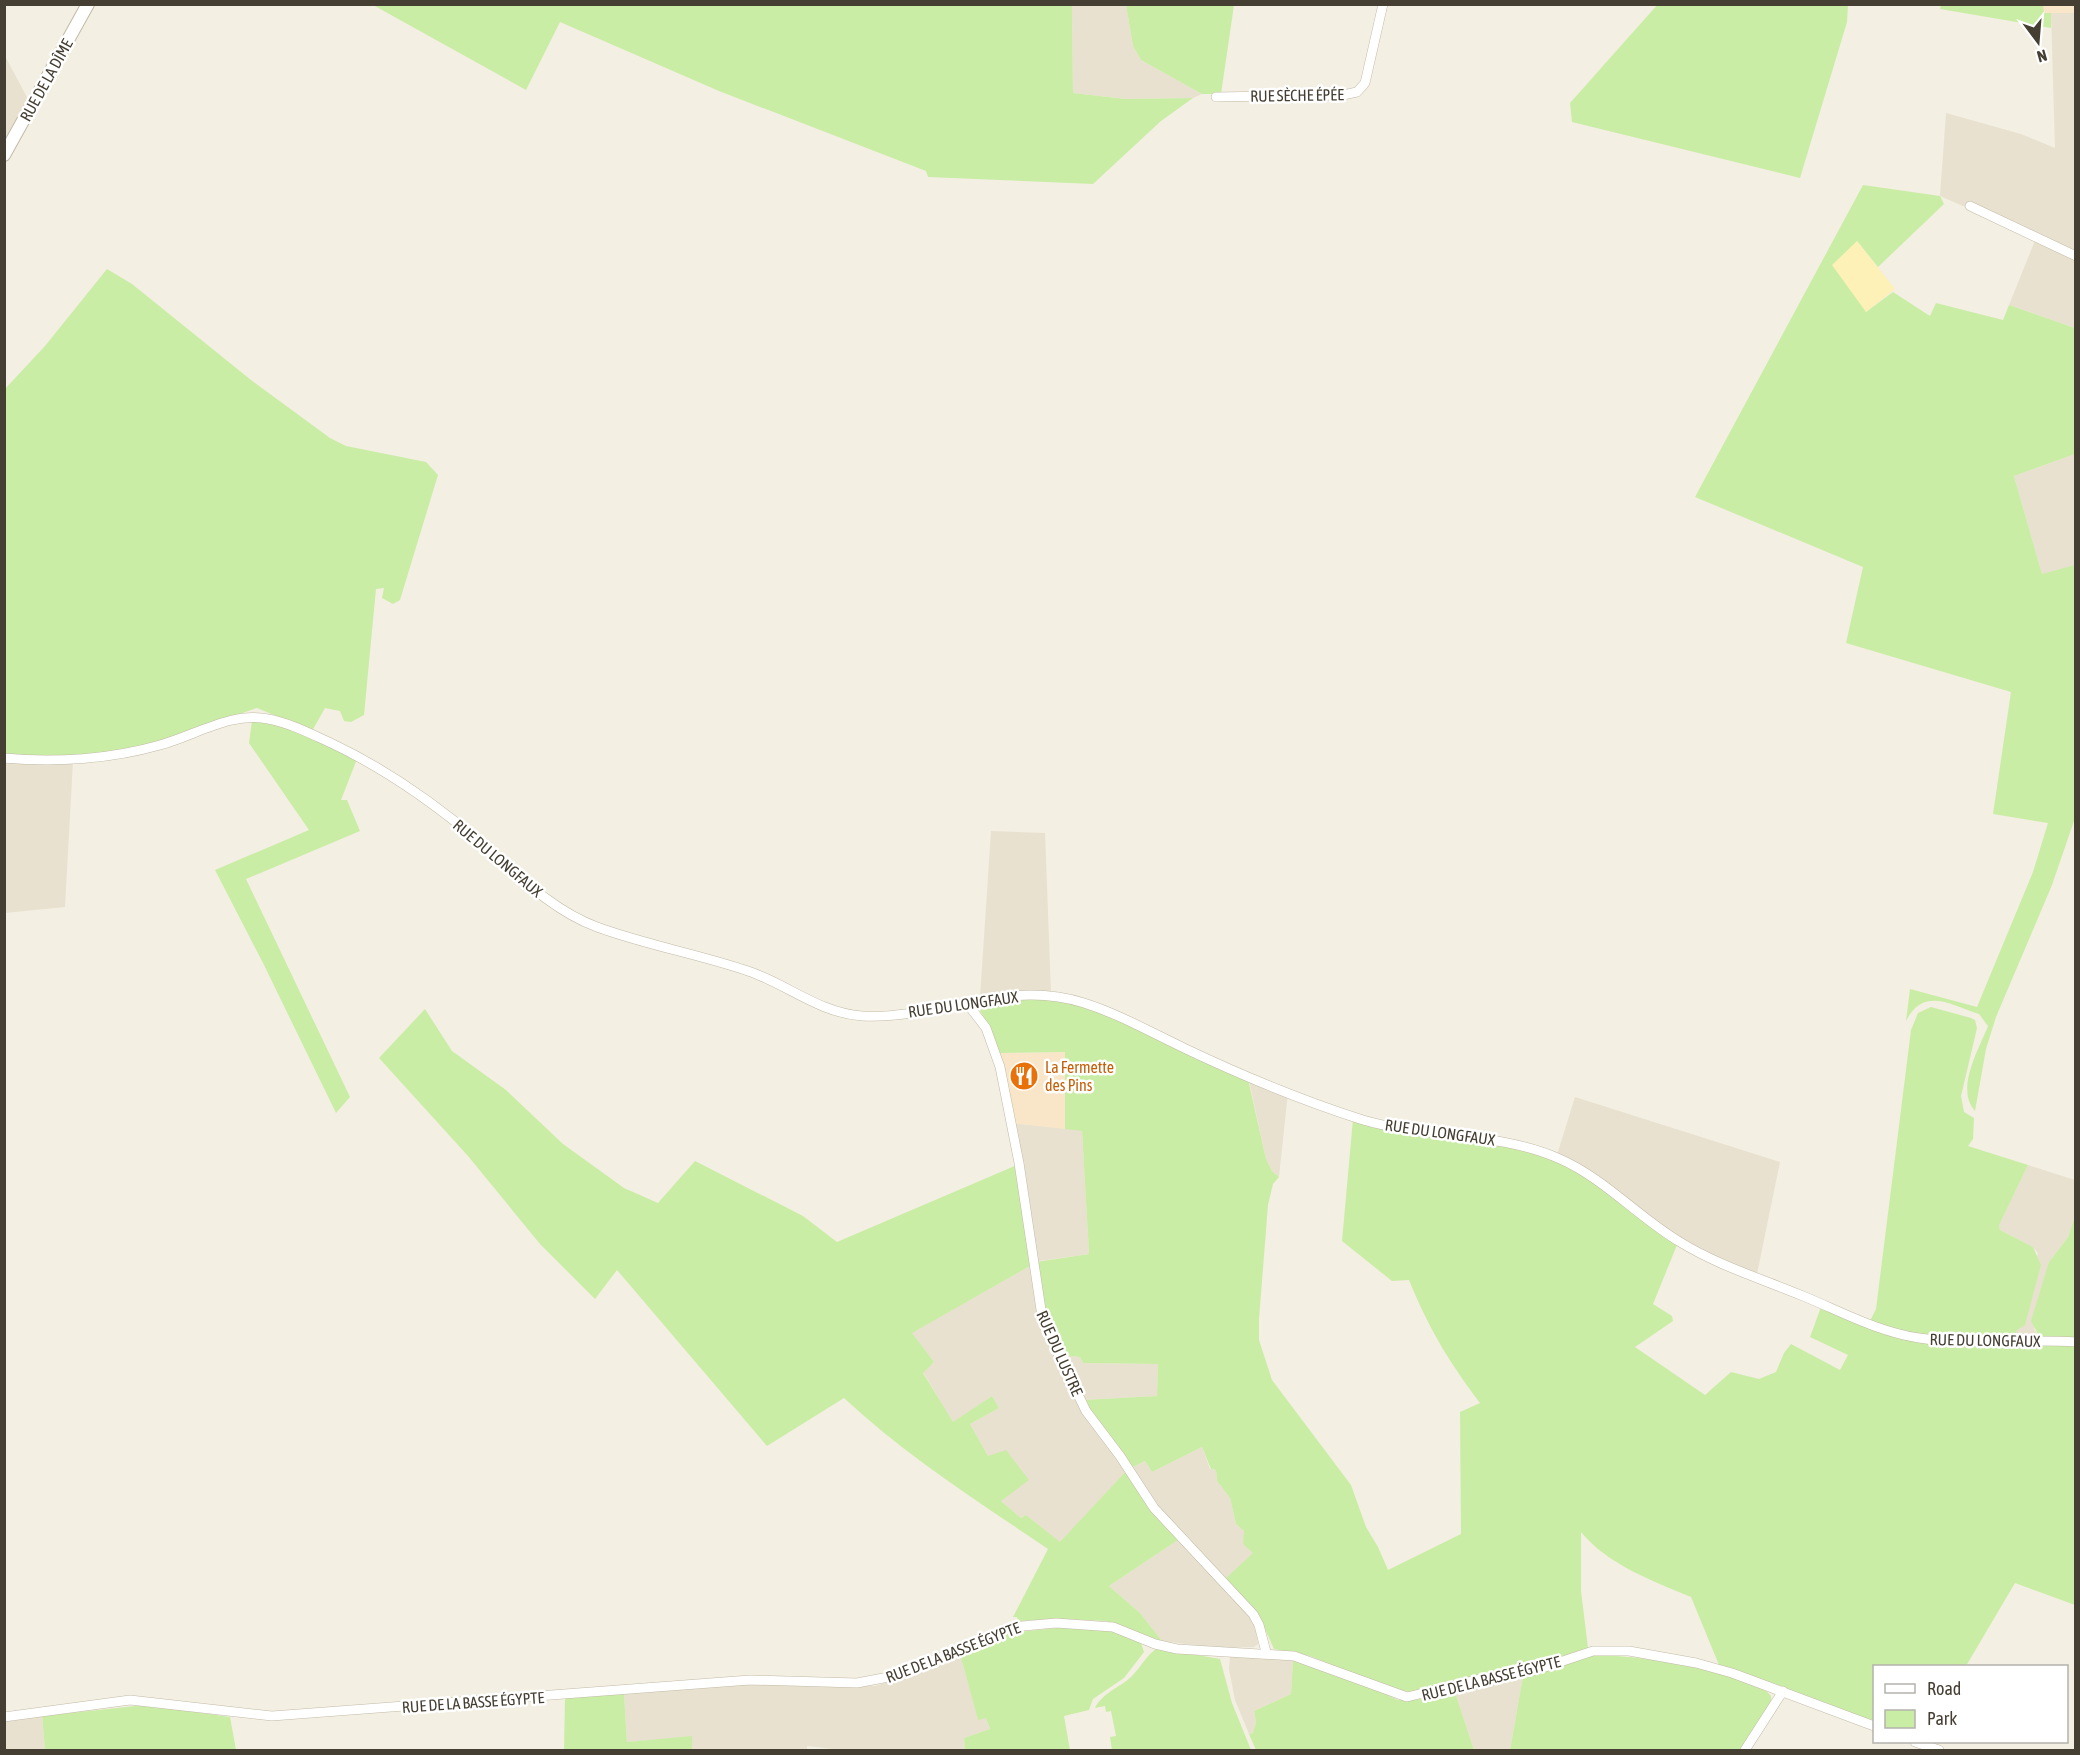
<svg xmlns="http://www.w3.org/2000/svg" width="2080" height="1755" viewBox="0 0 2080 1755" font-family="'Asap Condensed',sans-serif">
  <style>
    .residential { fill: #e8e1cf }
    .commercial { fill: #f9e6c9 }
    .green { fill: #caeda5 }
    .sand { fill: #fdf1b7 }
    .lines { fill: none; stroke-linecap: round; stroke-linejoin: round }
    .minor-casing { stroke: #c2baa6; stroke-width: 10 }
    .tertiary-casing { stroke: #c2baa6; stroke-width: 14 }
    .minor { stroke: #fff; stroke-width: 9 }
    .tertiary { stroke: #fff; stroke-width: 12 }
    .labels { text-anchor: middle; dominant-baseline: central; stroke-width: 5; stroke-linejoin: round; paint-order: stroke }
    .street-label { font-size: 16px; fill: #453e32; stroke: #fff }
    .food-label { font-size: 16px; fill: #c56008; stroke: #fff; text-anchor: start }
  </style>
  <rect width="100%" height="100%" fill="#f3efe2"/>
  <!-- residential -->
  <g class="residential">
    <polygon points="1072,5 1126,5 1133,46 1141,60 1202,94 1193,98 1126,99 1073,93"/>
    <polygon points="2051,13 2075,13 2075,328 2009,305 2036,238 1940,196 1946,113 2021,134 2055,148"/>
    <polygon points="5,56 29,101 5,146"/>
    <polygon points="2075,454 2075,690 2014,476"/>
    <polygon points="4,761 73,761 65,907 5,913"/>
    <polygon points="991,831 1045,833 1051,993 980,997"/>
    <polygon points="1248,1076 1288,1092 1279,1177 1272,1171 1266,1159"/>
    <polygon points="1575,1097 1780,1162 1757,1274 1686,1242 1557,1155"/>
    <polygon points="1011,1123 1082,1130 1089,1254 1033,1262"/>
    <polygon points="2028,1165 2075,1180 2075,1216 2068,1237 2049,1262 2034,1329 2040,1338 2013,1340 2038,1253 2033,1247 2000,1230 1999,1224"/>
    <polygon points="1030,1266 1055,1354 1127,1470 1060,1543 1026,1515 1021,1518 1000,1500 988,1456 970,1424 999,1408 992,1396 953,1423 923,1372 934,1362 911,1333"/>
    <polygon points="1060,1355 1080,1357 1083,1363 1158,1364 1157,1396 1083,1400"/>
    <polygon points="1202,1447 1210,1469 1216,1470 1217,1481 1230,1498 1236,1524 1244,1531 1254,1553 1226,1578 1177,1531 1146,1490 1133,1467 1145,1461 1152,1472"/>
    <polygon points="1178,1540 1254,1621 1258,1644 1254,1647 1218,1648 1162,1641 1140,1613 1109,1586"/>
    <polygon points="960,1654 978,1719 986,1717 990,1729 964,1738 965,1750 842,1750 807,1746 807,1750 692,1750 692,1737 627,1742 624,1693 762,1684 875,1686 921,1672"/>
    <polygon points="1230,1656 1293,1660 1291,1694 1254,1711 1256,1722 1253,1733 1249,1734 1235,1700 1229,1669"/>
    <polygon points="1523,1676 1510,1750 1474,1750 1454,1689"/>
    <polygon points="42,1716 45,1750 5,1750 5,1722"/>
  </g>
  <!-- commercial -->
  <g class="commercial">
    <rect x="2043" y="5" width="32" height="8"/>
    <polygon points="1065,1052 1065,1129 1011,1123 996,1053"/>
  </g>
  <!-- green -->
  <g class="green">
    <polygon points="1658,4 1848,5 1847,22 1800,178 1572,122 1570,103"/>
    <polygon points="1941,4 2043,5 2044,13 2051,13 2051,28 1940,9"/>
    <polygon points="373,5 1072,5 1073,93 1126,99 1193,98 1161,121 1093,184 928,177 926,171 719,91 560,22 526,90"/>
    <polygon points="1126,5 1234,5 1221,94 1202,94 1141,60 1133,46"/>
    <path d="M1863,185L1940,196L1944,204L1878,267L1857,241L1866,312L1893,292L1930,316L1936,303L2003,320L2009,305L2075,328V454L2014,476L2042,574L2075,565V818L2052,885L1996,1017L1986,1049L1975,1111C1955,1089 1979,1049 1988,1026L1979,1014C1950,1005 1924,986 1906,1021L1910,989L1977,1007L2033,872L2048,823L1993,814L2011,692L1846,643L1863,567L1695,497Z"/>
    <polygon points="107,269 132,284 251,380 330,438 346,446 426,462 438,475 400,600 393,604 382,598 384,588 376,589 364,715 351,722 344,721 340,711 325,708 312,731 257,708 152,745 89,755 5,755 4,390 45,346"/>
    <polygon points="255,720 287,727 357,759 341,800 347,800 360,831 246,879 350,1097 336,1113 264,965 215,870 309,830 249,743 252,721"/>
    <path d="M998,999L1057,1000L1096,1010L1248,1079L1266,1159L1272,1171L1279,1177L1273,1184L1268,1205L1259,1319V1340L1272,1380L1351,1485L1366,1527L1378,1547L1388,1570L1461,1534L1460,1412L1480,1403C1449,1362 1428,1327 1409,1280L1392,1281L1342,1241L1353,1119C1432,1132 1514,1137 1585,1175C1616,1192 1648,1223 1677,1245L1653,1304L1672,1316L1673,1321L1635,1347L1705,1395L1731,1372L1759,1379L1776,1372L1784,1353L1791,1344L1840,1370L1848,1355L1810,1337L1821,1307L1892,1334L2075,1345V1605L2015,1583L1966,1666H1874V1722L1719,1665L1691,1597C1653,1581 1608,1565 1581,1532V1591L1588,1648L1533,1666L1411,1692L1389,1688L1310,1656L1274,1649L1260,1618L1226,1578L1253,1553L1243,1544L1244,1531L1236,1524L1230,1498L1217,1481L1216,1470L1211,1469L1202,1447L1152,1472L1145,1461L1133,1467L1083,1400L1157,1396L1158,1364L1083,1363L1080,1357L1060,1355L1046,1322L1036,1262L1089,1254L1082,1131L1065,1129V1052L1000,1053L987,1022L980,1011L986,1002Z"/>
    <polygon points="1931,1007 1971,1018 1975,1020 1977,1028 1961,1096 1964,1112 1974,1118 1973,1139 1968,1146 2028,1165 1999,1225 2000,1230 2033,1247 2041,1265 2025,1325 2017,1330 2013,1340 1917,1335 1870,1321 1876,1309 1911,1030 1918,1013"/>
    <path d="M425,1009L452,1051L506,1090L563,1144L624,1188L658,1203L695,1161L803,1216L837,1242L1017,1165L1030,1266L912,1333L934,1362L923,1373L953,1422L992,1396L999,1408L970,1424L988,1456L1006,1450L1029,1480L1001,1501L1021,1518L1026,1515L1060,1542L1127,1470L1178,1540L1109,1586L1140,1613L1162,1641L1106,1621L1064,1619L1018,1621L1017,1617H1013L1048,1549C979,1502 906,1456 844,1398L767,1446L617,1270L595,1299L540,1244L468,1156L379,1058Z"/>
    <polygon points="2075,1216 2075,1339 2040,1338 2031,1321 2049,1262 2068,1237"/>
    <polygon points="1066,1627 1112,1631 1141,1643 1144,1652 1124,1678 1093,1699 1089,1710 1064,1716 1070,1750 965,1750 964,1738 990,1729 986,1718 978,1720 960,1654 1010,1633"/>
    <path d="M1157,1648L1220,1659L1232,1703L1251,1750H1112L1110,1737L1116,1736L1111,1711L1106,1712L1105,1706L1095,1708C1102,1693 1119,1688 1131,1677C1141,1667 1146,1656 1157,1648Z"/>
    <path d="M1595,1655C1629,1655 1750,1669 1771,1696V1705L1741,1750H1510L1523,1676Z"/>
    <polygon points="1293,1660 1347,1677 1398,1700 1425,1699 1454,1689 1474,1750 1256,1750 1249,1734 1253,1733 1256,1722 1254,1711 1291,1694"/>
    <polygon points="624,1693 627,1742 692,1736 692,1750 564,1750 565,1698"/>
    <polygon points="145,1705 230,1717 236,1750 45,1750 42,1716"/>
  </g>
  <!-- sand -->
  <polygon class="sand" points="1857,241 1895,289 1866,312 1832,265"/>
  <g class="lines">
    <!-- minor casing -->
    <g class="minor-casing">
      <g id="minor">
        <polyline points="1216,97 1343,95 1357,92 1365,83 1383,4"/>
        <polyline points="1970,206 2076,256"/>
        <path d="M4,758C55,763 111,759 160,745C194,736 232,711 268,719C290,723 311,734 331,743C386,769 433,802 480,842C516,873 551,910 597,927C646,945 698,954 748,971C787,984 819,1013 862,1016C938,1020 1006,978 1084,1003C1119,1014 1152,1033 1186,1049C1243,1076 1303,1101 1363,1120C1428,1139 1497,1131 1560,1159C1605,1179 1638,1217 1680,1242C1717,1265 1762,1279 1803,1296C1840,1311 1878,1332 1919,1338C1971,1346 2023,1338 2076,1342"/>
        <polyline points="966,1002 986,1028 1000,1067 1019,1163 1043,1323 1086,1411 1120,1456 1154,1508 1253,1614 1259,1625 1266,1652"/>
        <polyline points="4,1717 130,1700 272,1716 750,1680 857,1683 899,1675 1012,1627 1056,1623 1113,1627 1155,1644 1177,1649 1294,1656 1407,1697 1476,1680 1536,1670 1593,1651 1629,1651 1696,1663 1732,1673 1874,1726"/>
        <polyline points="1915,1742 1939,1750"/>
        <polyline points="1745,1750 1783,1691"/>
      </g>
    </g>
    <!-- tertiary casing -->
    <g class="tertiary-casing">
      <polyline id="tertiary" points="4,155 88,4"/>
    </g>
    <!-- minor -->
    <use href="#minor" class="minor"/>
    <!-- tertiary -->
    <use href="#tertiary" class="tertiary"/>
  </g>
  <!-- icons -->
  <defs>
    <g id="restaurant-disc" transform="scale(1.5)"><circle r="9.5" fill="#e8710a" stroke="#fff"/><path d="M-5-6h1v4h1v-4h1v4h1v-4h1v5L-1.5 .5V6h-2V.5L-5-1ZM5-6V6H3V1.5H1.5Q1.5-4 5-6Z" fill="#fff"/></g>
  </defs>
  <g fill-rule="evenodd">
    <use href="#restaurant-disc" x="1024" y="1076"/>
  </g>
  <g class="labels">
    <!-- street labels -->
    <g class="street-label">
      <text transform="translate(46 80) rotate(-61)">RUE DE LA DÎME</text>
      <text transform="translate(1297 95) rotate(-1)">RUE SÈCHE ÉPÉE</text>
      <text transform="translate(498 858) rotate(40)">RUE DU LONGFAUX</text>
      <text transform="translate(963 1004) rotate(-8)">RUE DU LONGFAUX</text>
      <text transform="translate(1440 1132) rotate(8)">RUE DU LONGFAUX</text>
      <text transform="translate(1985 1340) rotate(1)">RUE DU LONGFAUX</text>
      <text transform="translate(1060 1353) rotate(66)">RUE DU LUSTRE</text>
      <text transform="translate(953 1652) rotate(-21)">RUE DE LA BASSE ÉGYPTE</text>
      <text transform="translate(1491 1678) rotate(-14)">RUE DE LA BASSE ÉGYPTE</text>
      <text transform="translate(473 1702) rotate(-4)">RUE DE LA BASSE ÉGYPTE</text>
    </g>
    <!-- food labels -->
    <g class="food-label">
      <text x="1045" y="1067">La Fermette<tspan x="1045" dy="18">des Pins</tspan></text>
    </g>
  </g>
  <!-- border -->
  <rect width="2080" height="1755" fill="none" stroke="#453e32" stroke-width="12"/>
  <!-- legend -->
  <rect x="1873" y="1665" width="195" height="78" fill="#ffffff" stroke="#b5b2ad" stroke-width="1.5"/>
  <rect x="1885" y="1684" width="30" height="9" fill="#ffffff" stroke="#b5b2ad" stroke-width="1.5"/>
  <text x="1927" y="1695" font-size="18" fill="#453e32">Road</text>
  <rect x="1885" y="1710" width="30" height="18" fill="#caeda5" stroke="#b5b2ad" stroke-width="1.5"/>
  <text x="1927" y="1725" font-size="18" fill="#453e32">Park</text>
  <!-- north arrow -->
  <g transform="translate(2038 42) rotate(164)" stroke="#ffffff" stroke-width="4.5" paint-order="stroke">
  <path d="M0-4.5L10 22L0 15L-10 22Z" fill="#453e32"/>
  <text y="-9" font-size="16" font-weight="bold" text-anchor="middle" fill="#453e32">N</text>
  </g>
</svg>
